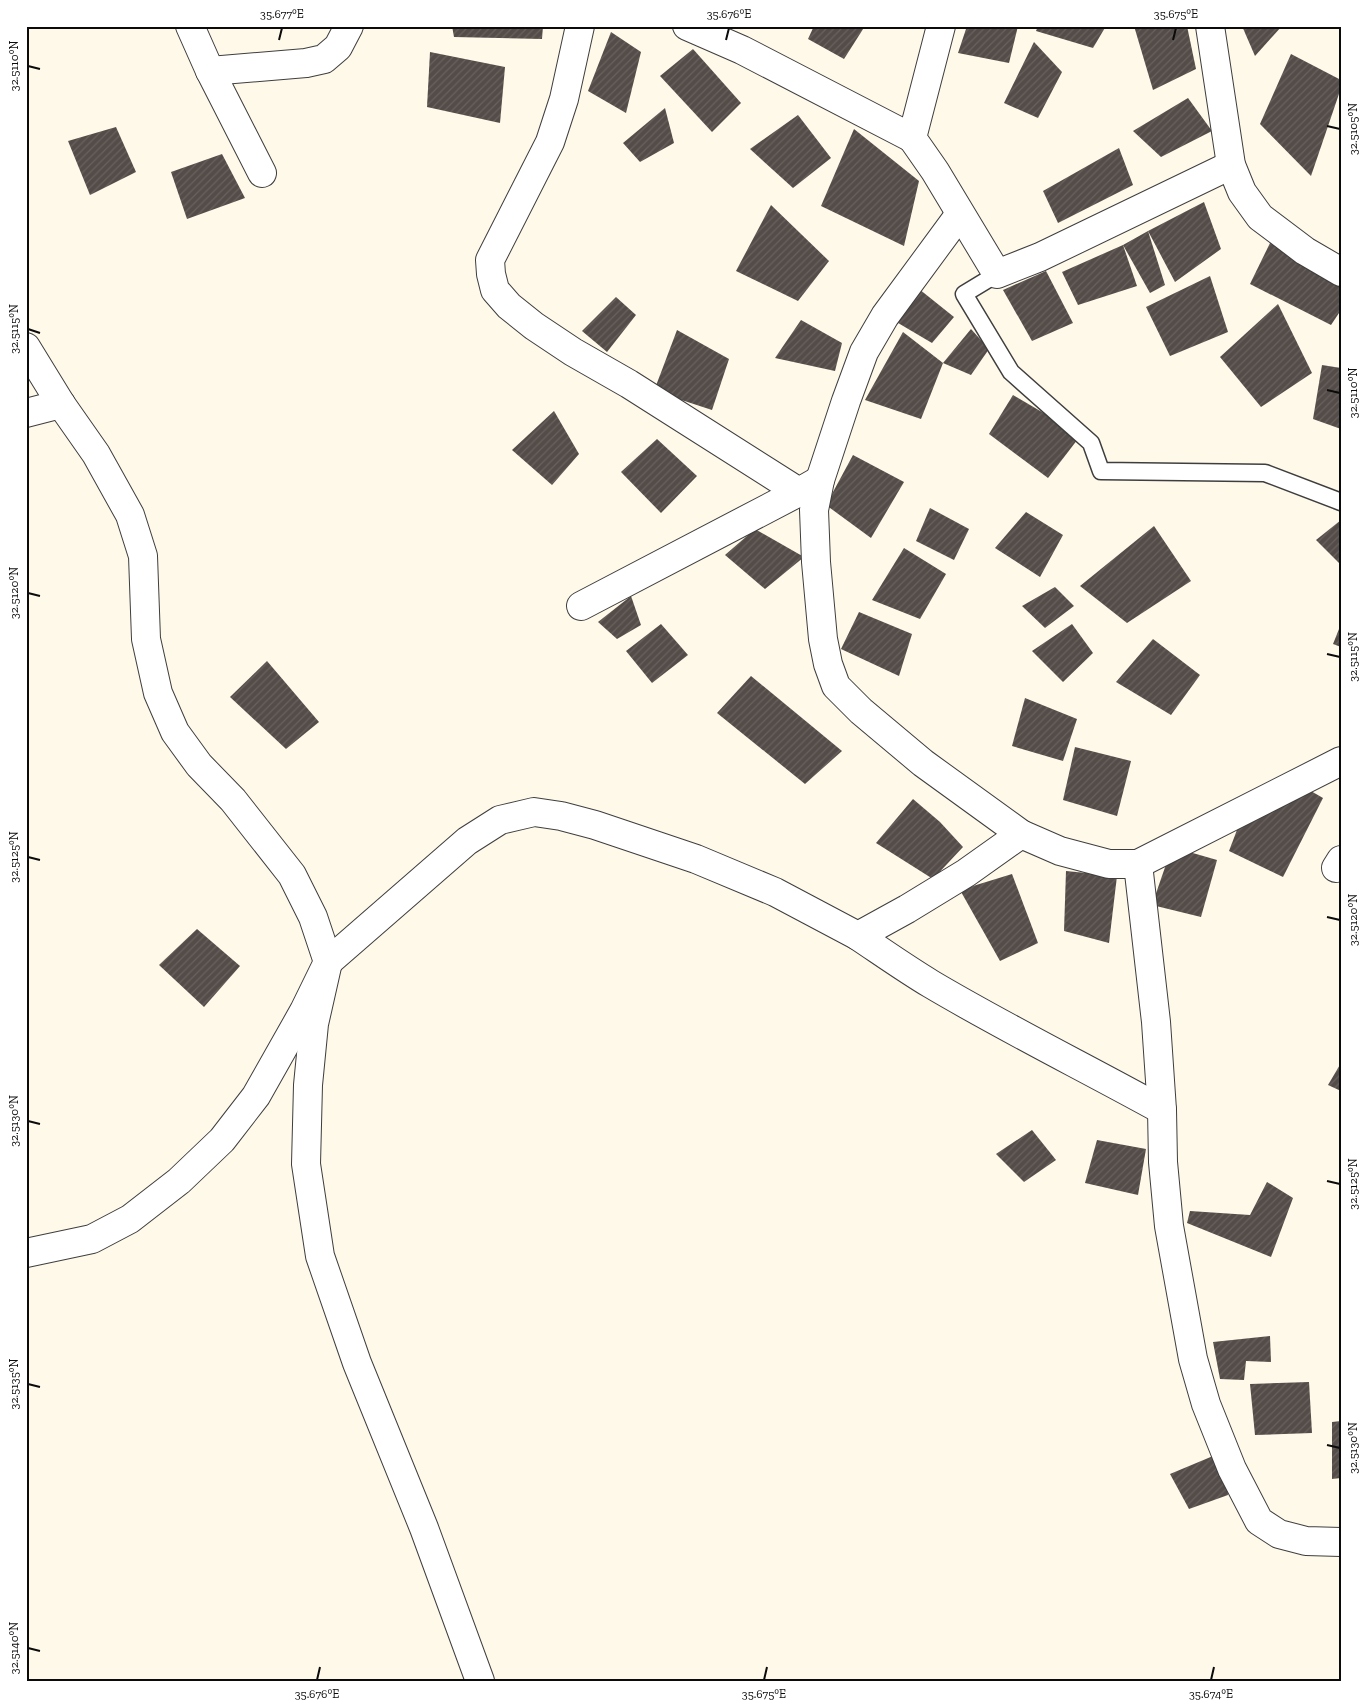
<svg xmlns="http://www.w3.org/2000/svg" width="1367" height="1707" viewBox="0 0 1367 1707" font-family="'Zilla Slab',serif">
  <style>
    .building { fill: url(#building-hatch) }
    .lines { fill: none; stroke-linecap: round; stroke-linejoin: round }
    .lane-casing { stroke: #3e3e3e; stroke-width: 19 }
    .street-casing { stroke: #3e3e3e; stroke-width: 30 }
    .lane { stroke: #fff; stroke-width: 16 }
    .street { stroke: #fff; stroke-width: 28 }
    .ticks { fill: none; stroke: #0b0b0b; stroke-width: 2 }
    .neatline { fill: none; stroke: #0b0b0b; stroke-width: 2 }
    .ticks-label { font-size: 12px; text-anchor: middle; fill: #0b0b0b }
  </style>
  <defs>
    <pattern id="building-hatch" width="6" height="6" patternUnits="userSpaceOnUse" patternTransform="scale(1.25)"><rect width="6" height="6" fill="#544c48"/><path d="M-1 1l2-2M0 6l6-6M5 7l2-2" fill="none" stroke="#68615e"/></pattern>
  </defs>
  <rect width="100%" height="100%" fill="#fff9ea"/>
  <!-- building -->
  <g class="building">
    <polygon points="452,26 543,26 542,39 454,37"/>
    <polygon points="814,26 865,26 844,59 808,39"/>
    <polygon points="967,26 1018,26 1009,63 958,53"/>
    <polygon points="1038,26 1106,26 1093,48 1036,31"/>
    <polygon points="1134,26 1187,26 1196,69 1153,90"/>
    <polygon points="1242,26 1282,26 1255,56"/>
    <polygon points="611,32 641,52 626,113 588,91"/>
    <polygon points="1034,42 1062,72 1038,118 1004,103"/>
    <polygon points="693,49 741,103 712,132 660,76"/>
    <polygon points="430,52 505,67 500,123 427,107"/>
    <polygon points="1291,54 1341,80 1341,88 1311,176 1260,124"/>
    <polygon points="1188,98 1212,131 1161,157 1133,131"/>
    <polygon points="665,108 674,143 640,162 623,143"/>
    <polygon points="798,115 831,158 793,188 750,149"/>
    <polygon points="116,127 136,172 90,195 68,141"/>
    <polygon points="854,129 919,181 904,246 821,206"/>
    <polygon points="1119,148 1133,185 1058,223 1043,191"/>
    <polygon points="222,154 245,198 187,219 171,172"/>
    <polygon points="1204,202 1221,249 1175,282 1148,231 1165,285 1150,293 1123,245 1137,286 1078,305 1062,272 1123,245 1148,231"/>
    <polygon points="771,205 829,261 798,301 736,271"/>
    <polygon points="1271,241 1341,287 1341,310 1331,325 1250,284"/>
    <polygon points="1046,271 1073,323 1032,341 1003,290"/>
    <polygon points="1210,276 1228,332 1170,356 1146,307"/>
    <polygon points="919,289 954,317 932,343 893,320"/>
    <polygon points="616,297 636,315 607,352 582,331"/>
    <polygon points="1278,304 1312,373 1261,407 1220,357"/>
    <polygon points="801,320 842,343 835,371 775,358"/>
    <polygon points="971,329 989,349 971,375 943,363"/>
    <polygon points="677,330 729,359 712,410 654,391"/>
    <polygon points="903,332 943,363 921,419 865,400"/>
    <polygon points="1322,365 1341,368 1341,429 1313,419"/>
    <polygon points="1013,395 1081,435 1048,478 989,434"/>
    <polygon points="554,411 579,454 552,485 512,450"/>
    <polygon points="657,439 697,476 661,513 621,472"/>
    <polygon points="853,455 904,482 871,538 826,505"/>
    <polygon points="930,508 969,529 954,560 916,541"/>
    <polygon points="1026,512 1063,535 1040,577 995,548"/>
    <polygon points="1341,520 1341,565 1316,540"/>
    <polygon points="1154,526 1191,581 1127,623 1080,586"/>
    <polygon points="755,529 804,557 765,589 725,555"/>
    <polygon points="904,548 946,574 920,619 872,600"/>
    <polygon points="1055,587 1074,606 1045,628 1022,606"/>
    <polygon points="631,596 641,625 617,639 598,622"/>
    <polygon points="859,612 912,634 899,676 841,649"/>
    <polygon points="661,624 688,655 652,683 626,651"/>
    <polygon points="1072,624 1093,653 1063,682 1032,651"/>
    <polygon points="1341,624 1341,647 1333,644"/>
    <polygon points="1153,639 1200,675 1171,715 1116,682"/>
    <polygon points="267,661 319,722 286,749 230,697"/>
    <polygon points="751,676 842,751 805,784 717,713"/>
    <polygon points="1025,698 1077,719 1063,761 1012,746"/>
    <polygon points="1075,747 1131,761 1117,816 1063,800"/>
    <polygon points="1297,783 1323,798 1283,877 1229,851 1240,822"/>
    <polygon points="913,799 940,822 963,847 933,879 876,843"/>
    <polygon points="1172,847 1217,860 1201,917 1152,905"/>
    <polygon points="1066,871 1117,876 1109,943 1064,931"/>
    <polygon points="1012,874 1038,943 1000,961 960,890"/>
    <polygon points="197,929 240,966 204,1007 159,965"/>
    <polygon points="1341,1063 1341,1091 1328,1085"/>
    <polygon points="1032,1130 1056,1160 1024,1182 996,1154"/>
    <polygon points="1097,1140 1146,1149 1138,1195 1085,1183"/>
    <polygon points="1267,1182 1293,1198 1271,1257 1187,1223 1190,1211 1250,1215"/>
    <polygon points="1270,1336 1271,1362 1246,1361 1244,1380 1220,1379 1213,1342"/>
    <polygon points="1309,1382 1312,1433 1255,1435 1250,1384"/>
    <polygon points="1341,1421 1341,1478 1332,1479 1332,1422"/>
    <polygon points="1225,1451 1228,1495 1189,1509 1170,1474"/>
  </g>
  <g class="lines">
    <!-- lane casing -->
    <g class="lane-casing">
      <polyline id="lane" points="997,274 964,294 1011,372 1091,443 1101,471 1265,473 1341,502"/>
    </g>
    <!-- street casing -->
    <g class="street-casing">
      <g id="street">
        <polyline points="190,26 210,71 262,173"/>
        <polyline points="580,26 564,99 550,142 490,260 491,274 495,290 509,306 534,326 573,352 629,384 799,492 820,480"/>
        <polyline points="687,26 742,50 912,138"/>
        <polyline points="941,26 912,138 935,171 997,274 1040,257 1231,165"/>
        <polyline points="1210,26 1231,165 1242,192 1260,217 1305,251 1341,272"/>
        <polyline points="210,71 306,63 324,59 338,47 349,26"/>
        <polyline points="960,214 885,316 864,352 846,401 820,480 814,510 816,562 823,639 828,664 836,686 861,711 923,763 1021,834 1060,851 1109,864 1138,864 1341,761"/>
        <polyline points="26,347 61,404 96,454 130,515 143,556 146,639 158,693 175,732 199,765 233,800 292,875 313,917 328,962 314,1024 308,1085 306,1164 320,1256 357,1363 424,1528 480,1681"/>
        <polyline points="26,413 61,404"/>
        <polyline points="581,606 799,492"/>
        <polyline points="1138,864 1156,1022 1162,1110 1163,1162 1169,1226 1193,1359 1206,1404 1232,1469 1259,1521 1279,1534 1306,1541 1341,1542"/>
        <polyline points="1336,868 1341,860"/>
        <path d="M858,936C882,952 906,969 931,984C1007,1029 1086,1068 1162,1110"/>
        <polyline points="26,1253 92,1239 130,1219 179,1181 222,1140 256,1096 304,1011 328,962 467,841 500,820 534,812 561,816 595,825 696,859 775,892 858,936 907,909 966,873 1021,834"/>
      </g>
    </g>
    <!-- lane -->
    <use href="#lane" class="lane"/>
    <!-- street -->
    <use href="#street" class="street"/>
  </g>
  <!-- ticks -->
  <path class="ticks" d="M279,40L282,28M726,40L729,28M1173,40L1176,28M28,66L40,69M1327,126L1340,129M28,329L40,333M1327,390L1340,393M28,593L40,596M1327,654L1340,657M28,857L40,860M1327,917L1340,920M28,1121L40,1124M1327,1181L1340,1184M28,1384L40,1387M1327,1445L1340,1448M28,1648L40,1651M317,1680L320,1667M764,1680L767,1667M1211,1680L1214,1667"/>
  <!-- border -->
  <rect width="1367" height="1707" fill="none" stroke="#ffffff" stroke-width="55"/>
  <rect x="28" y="28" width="1312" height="1652" class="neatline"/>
  <g class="ticks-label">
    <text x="282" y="18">35.677°E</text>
    <text x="729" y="18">35.676°E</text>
    <text x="1176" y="18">35.675°E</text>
    <text transform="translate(14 66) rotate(-90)" y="4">32.5110°N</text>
    <text transform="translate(1353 129) rotate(-90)" y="4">32.5105°N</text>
    <text transform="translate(14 329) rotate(-90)" y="4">32.5115°N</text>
    <text transform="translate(1353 393) rotate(-90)" y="4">32.5110°N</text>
    <text transform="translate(14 593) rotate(-90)" y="4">32.5120°N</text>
    <text transform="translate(1353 657) rotate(-90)" y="4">32.5115°N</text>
    <text transform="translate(14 857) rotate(-90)" y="4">32.5125°N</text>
    <text transform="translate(1353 920) rotate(-90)" y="4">32.5120°N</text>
    <text transform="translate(14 1121) rotate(-90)" y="4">32.5130°N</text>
    <text transform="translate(1353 1184) rotate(-90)" y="4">32.5125°N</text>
    <text transform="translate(14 1384) rotate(-90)" y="4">32.5135°N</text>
    <text transform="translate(1353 1448) rotate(-90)" y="4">32.5130°N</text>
    <text transform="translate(14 1648) rotate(-90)" y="4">32.5140°N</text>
    <text x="317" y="1698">35.676°E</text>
    <text x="764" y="1698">35.675°E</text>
    <text x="1211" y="1698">35.674°E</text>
  </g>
</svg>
